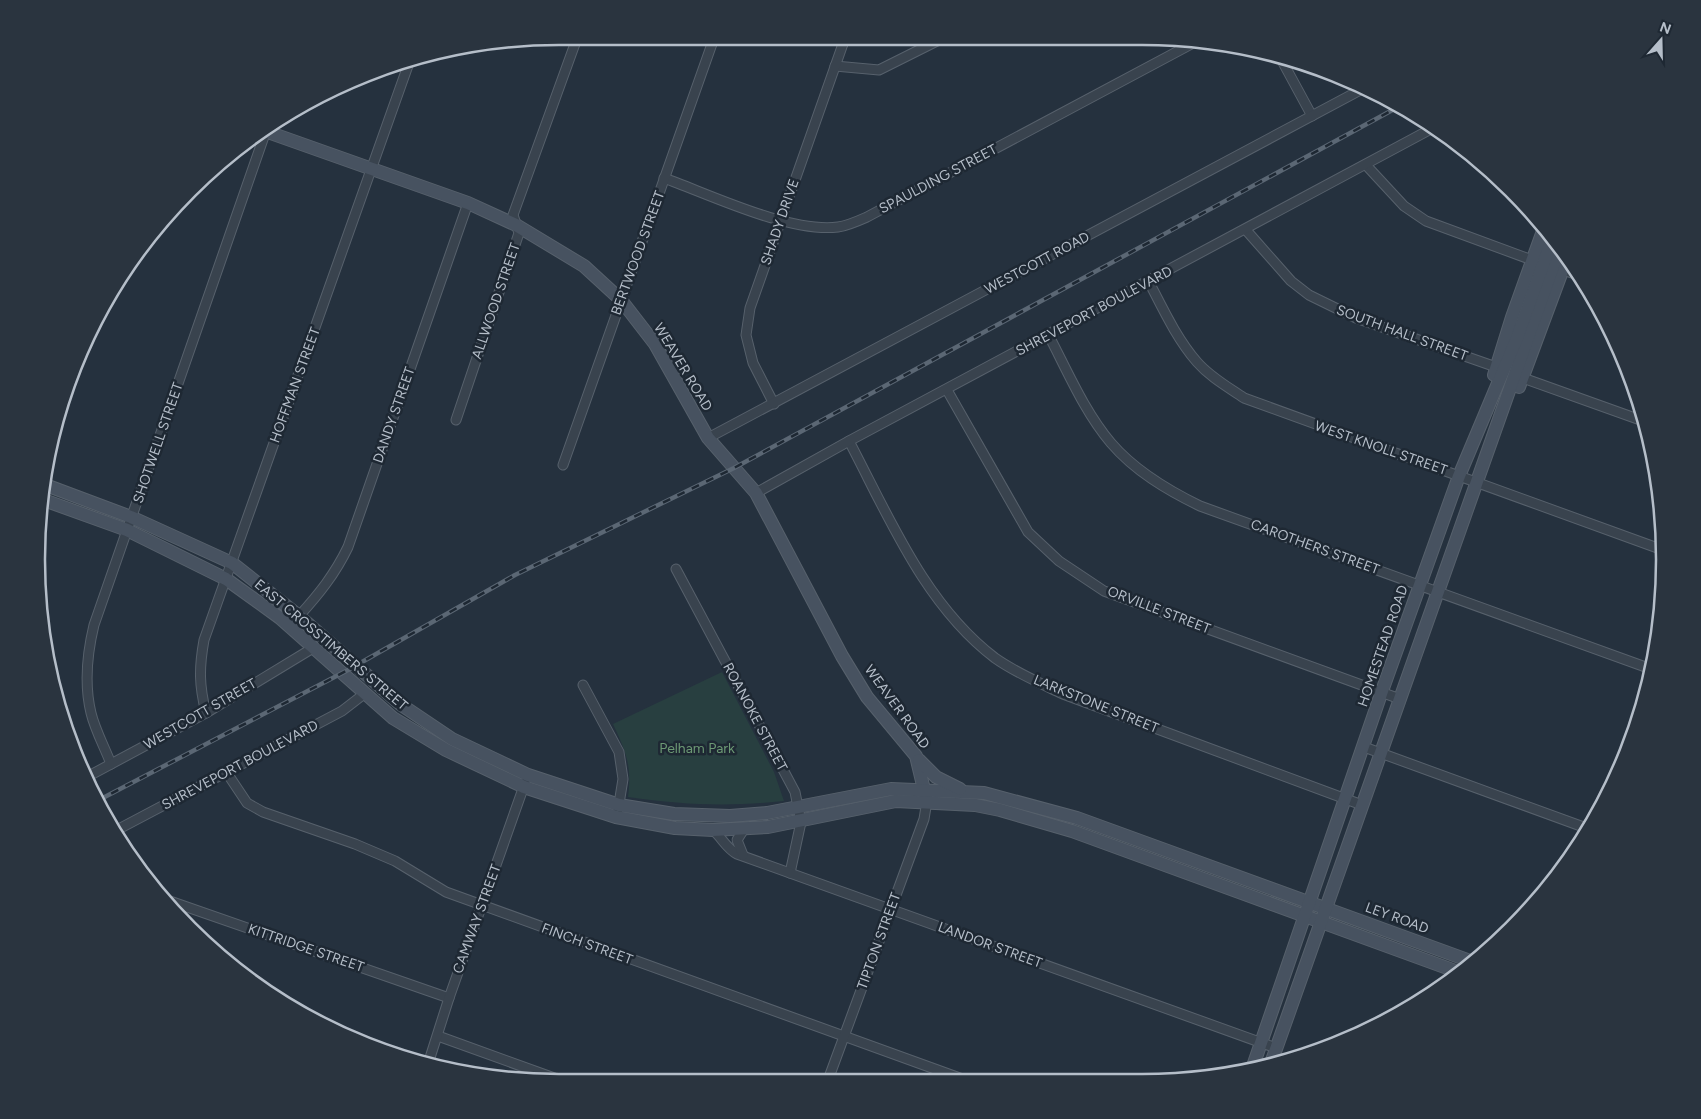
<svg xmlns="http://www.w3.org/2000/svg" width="1701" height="1119" viewBox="0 0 1701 1119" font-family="Figtree,sans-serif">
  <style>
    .green { fill: #283f40 }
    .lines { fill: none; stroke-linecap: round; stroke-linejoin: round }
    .street-casing { stroke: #57616c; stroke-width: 11 }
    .secondary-casing { stroke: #57616c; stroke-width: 14 }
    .street { stroke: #39434e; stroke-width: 9 }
    .secondary { stroke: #475260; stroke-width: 12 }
    .rail-casing { stroke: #5b6774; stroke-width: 4.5 }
    .rail { stroke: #1e2833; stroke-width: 2.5; stroke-dasharray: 8; stroke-linecap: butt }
    .labels { text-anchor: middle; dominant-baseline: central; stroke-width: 5; stroke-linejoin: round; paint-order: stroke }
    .street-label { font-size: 14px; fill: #b5bec9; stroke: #1e2833 }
    .park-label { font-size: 14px; fill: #6c9974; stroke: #1e2833 }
    .rim { fill: none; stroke: #b5bec9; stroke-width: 2.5 }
  </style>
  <rect width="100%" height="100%" fill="#25313e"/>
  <!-- green -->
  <path class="green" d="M722,672L774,772L784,801C727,807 685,805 628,797C632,765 626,752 613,724Z"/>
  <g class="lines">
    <!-- street casing -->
    <g class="street-casing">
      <g id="street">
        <polyline points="1280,57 1312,116"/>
        <polyline points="835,66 879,70 937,41"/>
        <polyline points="1366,165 1404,206 1426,221 1532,260"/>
        <path d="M664,178C711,195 789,233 838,227C847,226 858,221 867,217L1197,41"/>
        <polyline points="1246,230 1291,281 1309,295 1356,318 1496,367"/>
        <polyline points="1563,270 1578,275"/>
        <path d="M1149,282C1163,309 1177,339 1197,362C1210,377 1228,387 1244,398L1663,550"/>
        <path d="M1048,334C1067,370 1084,411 1111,443C1135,471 1167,490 1200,506L1651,669"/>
        <polyline points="1523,378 1646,422"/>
        <polyline points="947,390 1028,532 1059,561 1104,591 1400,699"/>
        <polyline points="774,404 753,363 746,335 750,308 844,41"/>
        <polyline points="456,420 519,233 513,215 576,41"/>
        <polyline points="708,438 1366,87"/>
        <path d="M849,441C889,517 925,605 995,658C1016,673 1040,683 1063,694L1362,805"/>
        <polyline points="563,465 713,41"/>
        <polyline points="756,493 849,441 1431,129"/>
        <polyline points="676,569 795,792 801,822 790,873"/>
        <path d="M299,616C319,594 335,574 348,547L468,203"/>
        <polyline points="583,685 619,752 623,779 618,810"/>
        <path d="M206,713C199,685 199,668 204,640L410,60"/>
        <polyline points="1364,747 1589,829"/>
        <path d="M111,764C105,748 95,730 91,713C84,684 87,654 94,625L268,125"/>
        <polyline points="227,773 247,803 263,812 355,844 395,861 446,892 968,1081"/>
        <polyline points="85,778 206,713 313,648"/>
        <path d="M713,830C722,838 727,849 737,854L1276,1048"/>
        <polyline points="113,832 342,711 364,694"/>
        <polyline points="743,855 737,840 744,829"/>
        <polyline points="164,899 449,998"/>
        <polyline points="438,1036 557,1079"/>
        <polyline points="428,1064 449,998 525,783"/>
        <polyline points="828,1080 924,819 927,801"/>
      </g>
    </g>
    <!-- secondary casing -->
    <g class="secondary-casing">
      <g id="secondary">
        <polyline points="262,130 468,203 516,225 584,266 621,300 655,344 708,438 756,493 842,656 867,697 916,756 926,798"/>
        <polyline points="1494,375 1512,317 1544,228"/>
        <polyline points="1519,387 1567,258"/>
        <polyline points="43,484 131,517 232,563 299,616 400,704 452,739 528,775 619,805 674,814 730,816 767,813 891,789 984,793 1077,818 1473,962"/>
        <polyline points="41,499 127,530 226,579 280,618 393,718 446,750 524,787 616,817 675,828 713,830 768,827 896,801 975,805 1000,810 1072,831 1461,973"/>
        <polyline points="919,760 936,777 960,789"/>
        <polyline points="1270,1066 1560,247"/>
        <polyline points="1252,1069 1382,691 1459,476 1517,338 1553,237"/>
      </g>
    </g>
    <!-- street -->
    <use href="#street" class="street"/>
    <!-- secondary -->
    <use href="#secondary" class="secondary"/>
    <!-- rail casing -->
    <g class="rail-casing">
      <polyline id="rail" points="97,801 348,670 515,575 734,468 1398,107"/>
    </g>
    <!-- rail -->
    <use href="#rail" class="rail"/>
  </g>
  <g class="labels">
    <!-- street labels -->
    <g class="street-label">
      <text transform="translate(938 179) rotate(-28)">SPAULDING STREET</text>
      <text transform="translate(780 222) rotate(-71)">SHADY DRIVE</text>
      <text transform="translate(638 253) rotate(-70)">BERTWOOD STREET</text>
      <text transform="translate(1037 263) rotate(-28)">WESTCOTT ROAD</text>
      <text transform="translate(496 301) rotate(-71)">ALLWOOD STREET</text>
      <text transform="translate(1094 311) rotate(-28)">SHREVEPORT BOULEVARD</text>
      <text transform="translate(1402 333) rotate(20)">SOUTH HALL STREET</text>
      <text transform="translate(683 367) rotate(59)">WEAVER ROAD</text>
      <text transform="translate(295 385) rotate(-70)">HOFFMAN STREET</text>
      <text transform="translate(394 415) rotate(-71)">DANDY STREET</text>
      <text transform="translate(158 443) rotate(-71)">SHOTWELL STREET</text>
      <text transform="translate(1381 448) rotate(19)">WEST KNOLL STREET</text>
      <text transform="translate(1315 547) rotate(20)">CAROTHERS STREET</text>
      <text transform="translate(1159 610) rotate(21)">ORVILLE STREET</text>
      <text transform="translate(331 645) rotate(40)">EAST CROSSTIMBERS STREET</text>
      <text transform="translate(1383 646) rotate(-71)">HOMESTEAD ROAD</text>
      <text transform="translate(1096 704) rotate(22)">LARKSTONE STREET</text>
      <text transform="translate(897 707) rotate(54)">WEAVER ROAD</text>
      <text transform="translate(200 714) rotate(-30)">WESTCOTT STREET</text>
      <text transform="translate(755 717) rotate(62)">ROANOKE STREET</text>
      <text transform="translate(240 765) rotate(-28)">SHREVEPORT BOULEVARD</text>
      <text transform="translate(1397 918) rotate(20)">LEY ROAD</text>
      <text transform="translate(477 919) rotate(-70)">CAMWAY STREET</text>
      <text transform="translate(879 941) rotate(-70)">TIPTON STREET</text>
      <text transform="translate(587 944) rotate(20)">FINCH STREET</text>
      <text transform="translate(990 945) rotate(20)">LANDOR STREET</text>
      <text transform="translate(306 948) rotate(19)">KITTRIDGE STREET</text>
    </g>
    <!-- park labels -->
    <g class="park-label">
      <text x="697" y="748">Pelham Park</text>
    </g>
  </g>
  <!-- crop -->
  <path d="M0 0H1701V1119H0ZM559 45H1142A514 514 0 0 1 1656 559V560A514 514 0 0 1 1142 1074H559A514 514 0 0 1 45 560V559A514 514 0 0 1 559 45Z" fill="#2a343f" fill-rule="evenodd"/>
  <path class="rim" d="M559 45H1142A514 514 0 0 1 1656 559V560A514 514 0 0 1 1142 1074H559A514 514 0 0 1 45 560V559A514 514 0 0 1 559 45Z"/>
  <!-- north arrow -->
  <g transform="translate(1661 40) rotate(20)" stroke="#1e2833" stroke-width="4" paint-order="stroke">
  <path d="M0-4L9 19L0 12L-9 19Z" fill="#b5bec9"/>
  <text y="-8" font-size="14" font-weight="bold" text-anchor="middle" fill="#b5bec9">N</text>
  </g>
</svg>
